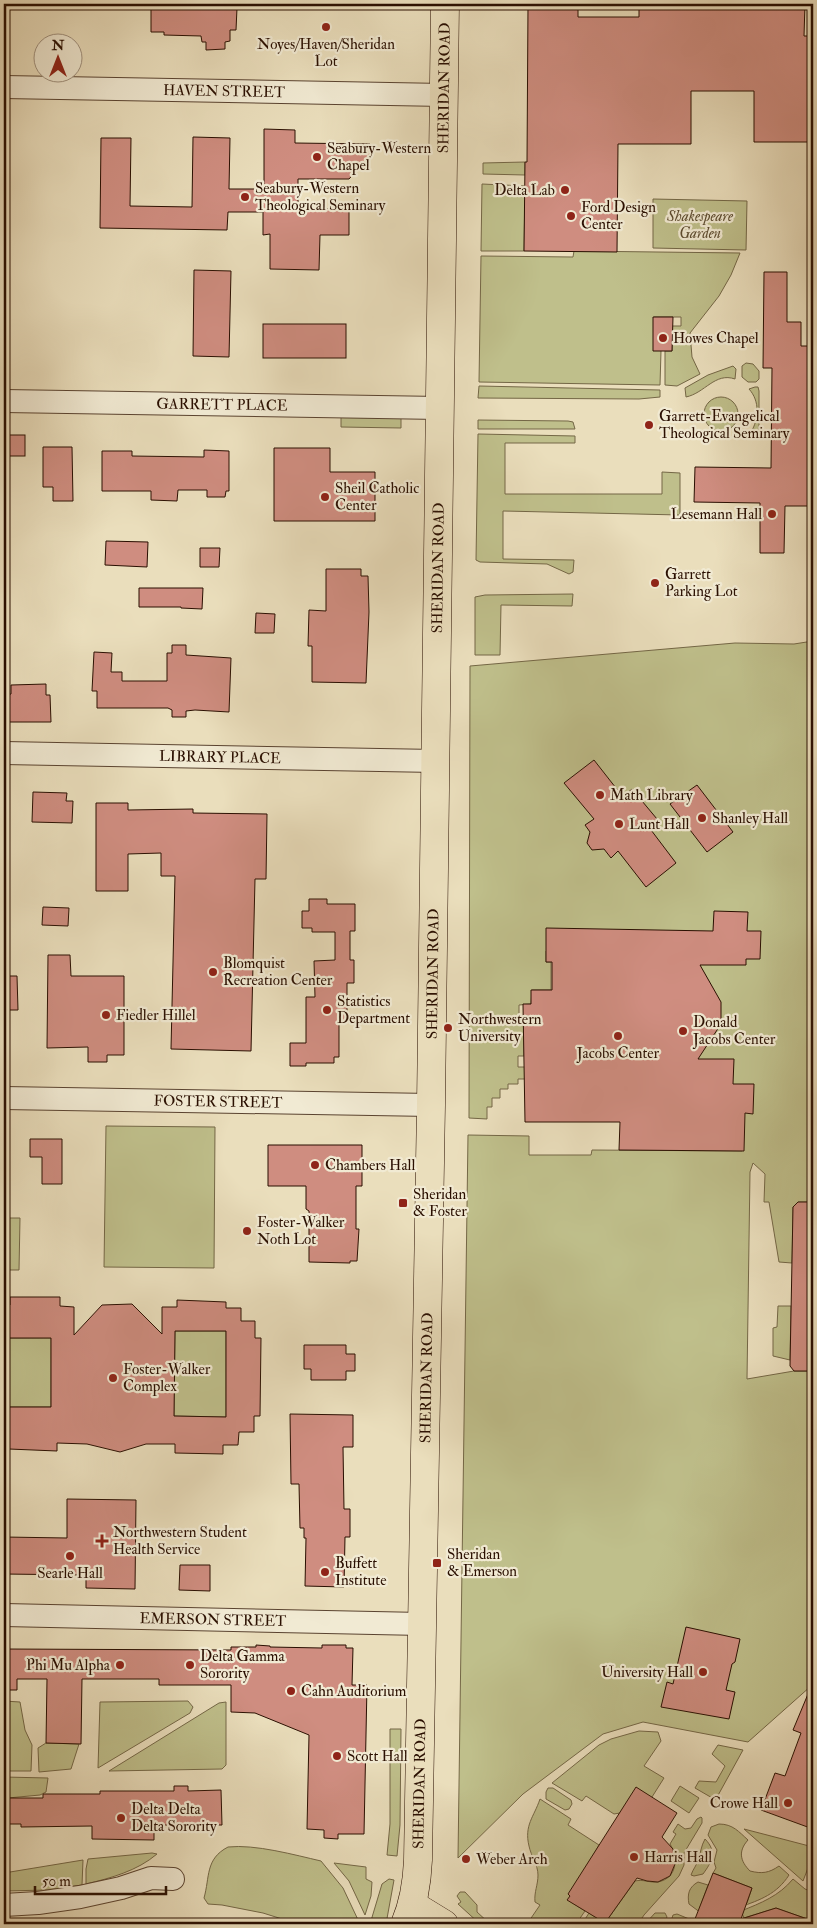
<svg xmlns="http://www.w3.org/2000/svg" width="817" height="1928" viewBox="0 0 817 1928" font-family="'IM FELL Double Pica',serif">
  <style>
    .green { fill: #bfbf8b; stroke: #746746 }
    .building { fill: #cf8d80; stroke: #2a0f01; fill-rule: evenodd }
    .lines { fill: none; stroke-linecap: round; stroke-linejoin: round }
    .minor-casing { stroke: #5a4330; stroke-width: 24 }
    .major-casing { stroke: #2a0f01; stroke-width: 29 }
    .minor { stroke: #f1ead3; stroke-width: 22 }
    .major { stroke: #eadebc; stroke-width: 28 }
    .poi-dot { fill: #8f2418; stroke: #f1ead3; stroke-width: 2 }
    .labels { text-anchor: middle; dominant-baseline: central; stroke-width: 4.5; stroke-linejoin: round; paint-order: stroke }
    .poi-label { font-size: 15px; fill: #2a0f01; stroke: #f1ead3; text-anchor: start }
    .street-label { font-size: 15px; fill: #2a0f01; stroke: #f1ead3 }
    .park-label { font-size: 15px; font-style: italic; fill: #5e4d31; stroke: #f1ead3 }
  </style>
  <rect width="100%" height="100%" fill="#eadebc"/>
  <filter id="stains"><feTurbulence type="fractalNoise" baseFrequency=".004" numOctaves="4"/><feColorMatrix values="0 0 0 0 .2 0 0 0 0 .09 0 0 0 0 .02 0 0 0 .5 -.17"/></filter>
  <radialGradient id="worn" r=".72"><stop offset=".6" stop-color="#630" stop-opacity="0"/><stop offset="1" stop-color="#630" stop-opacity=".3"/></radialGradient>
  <!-- green -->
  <g class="green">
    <polygon points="525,162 525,175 483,174 483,163"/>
    <polygon points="482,184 525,186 524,251 481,251"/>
    <polygon points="653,199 747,201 746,250 653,248"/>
    <polygon points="574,251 740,253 731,275 719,296 690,333 692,357 700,374 677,386 665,385 665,351 672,351 672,326 681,326 681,317 654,317 661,351 660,385 479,382 481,256 573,257"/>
    <polygon points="746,363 753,364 759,371 759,379 756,382 748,382 742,377 742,366"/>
    <path d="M733,366L736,369L735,379C715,372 705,393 686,397L685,388L708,375Z"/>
    <polygon points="479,386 660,390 660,397 639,399 478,398"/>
    <path d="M755,387H758L759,391V429L757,433L754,434L751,432C759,419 760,401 749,389Z"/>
    <circle cx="721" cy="414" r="17"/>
    <polygon points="341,417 401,418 401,428 341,427"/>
    <polygon points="478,420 568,421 573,422 575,429 478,429"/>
    <polygon points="478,434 575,436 575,443 505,443 505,494 662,494 662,472 680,473 680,515 503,511 503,559 574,560 573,572 569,574 547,564 480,562 476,560"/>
    <polygon points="573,594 572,606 501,605 500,655 475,655 475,597 485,595"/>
    <polygon points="813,641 813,1202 798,1202 793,1207 792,1263 779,1262 769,1202 764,1202 765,1174 753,1163 750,1172 747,1379 794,1371 813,1371 813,1687 811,1686 748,1742 643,1722 603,1734 523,1794 458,1858 468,1135 529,1136 529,1155 591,1155 592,1150 742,1151 546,951 546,962 551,962 551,990 532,990 531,1004 519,1005 519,1016 524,1016 524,1056 518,1056 518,1067 533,1067 533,1079 518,1079 518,1084 508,1084 508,1089 500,1089 500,1098 492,1098 492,1107 487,1107 487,1119 469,1118 470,666 735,643 794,644"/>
    <polygon points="106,1126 215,1127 214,1268 104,1267"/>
    <polygon points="4,1218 20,1218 19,1270 4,1270"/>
    <polygon points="778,1306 791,1306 790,1360 773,1356 773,1328 777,1327"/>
    <polygon points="175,1331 226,1331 226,1417 174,1416"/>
    <rect x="4" y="1338" width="47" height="69"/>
    <polygon points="4,1701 20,1702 25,1730 32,1745 31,1771 4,1771"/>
    <polygon points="188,1701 193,1707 190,1713 98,1768 100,1702"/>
    <polygon points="226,1702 226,1765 222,1769 109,1771 219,1703"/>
    <polygon points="390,1729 401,1729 400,1825 397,1856 387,1855 390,1824"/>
    <polygon points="639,1731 658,1732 661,1741 644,1766 664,1778 652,1797 620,1813 614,1814 586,1796 582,1801 552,1783 599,1745 611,1739"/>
    <polygon points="46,1743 79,1744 71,1769 39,1772 38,1748"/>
    <polygon points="718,1745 743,1750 716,1799 714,1799 695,1788 699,1781 716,1782 725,1766 712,1754"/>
    <polygon points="4,1777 48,1778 46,1792 40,1795 8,1798 8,1793 4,1792"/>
    <polygon points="680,1786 699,1798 689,1813 671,1801"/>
    <polygon points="548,1788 553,1788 571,1800 572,1804 569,1809 565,1810 546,1799 546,1792"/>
    <path d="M540,1799L571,1819L568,1825L599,1845L568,1900L585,1911L576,1924H527L540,1905L535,1902C534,1892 538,1885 538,1875C538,1865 531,1856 529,1846C524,1825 534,1817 540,1799Z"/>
    <path d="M701,1817L702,1818V1823L684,1853V1865L679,1876L644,1915L638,1924H582L589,1913L605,1923L635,1881C643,1879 650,1883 658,1882C678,1878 678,1857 670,1844L676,1834L673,1832L678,1824L685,1829L691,1828L697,1819Z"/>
    <path d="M719,1824C733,1824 739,1832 748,1840C738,1851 740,1861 750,1871C762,1874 769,1873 779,1866L789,1875C777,1894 760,1900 740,1907L739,1906L747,1903L752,1888L713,1873L716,1868L714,1862L717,1850L708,1835L711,1827Z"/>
    <polygon points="744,1829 813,1847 813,1855 803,1881"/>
    <path d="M705,1839C718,1852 711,1863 703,1874L694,1876L691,1875C693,1869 697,1865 698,1860C701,1852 701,1846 705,1839Z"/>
    <path d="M228,1847C255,1844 295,1855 321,1861L343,1888L360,1924H298L263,1913L222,1905L208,1904L204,1898C210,1877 205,1859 228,1847Z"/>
    <path d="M152,1853L157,1854C137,1871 111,1878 86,1884V1869L88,1859Z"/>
    <polygon points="83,1860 82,1885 48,1890 4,1891 4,1873"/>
    <polygon points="334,1863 366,1867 366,1879 372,1882 371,1896 365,1915 349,1881"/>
    <polygon points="389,1879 394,1880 386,1924 370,1924 382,1884"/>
    <path d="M793,1879L805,1889L813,1892L811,1901L813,1921L776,1908L744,1918L741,1911C761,1903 779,1896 793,1879Z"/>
    <path d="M698,1882L708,1885L700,1907L716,1913H701L689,1904C687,1894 689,1887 698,1882Z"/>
    <polygon points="460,1892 465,1892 477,1905 477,1912 489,1923 493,1919 501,1924 480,1924 458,1904 461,1902 457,1896"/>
    <polygon points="655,1913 665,1913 667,1917 664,1924 645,1924"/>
    <polygon points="677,1914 699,1923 718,1918 721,1924 680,1924 671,1921 673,1915"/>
  </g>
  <!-- building -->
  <g class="building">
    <polygon points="151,4 222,4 222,7 237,8 236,30 230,30 230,41 225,42 225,49 206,50 206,42 202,42 201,36 164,35 164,32 151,32"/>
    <polygon points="639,4 805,4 804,36 813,36 813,142 754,142 754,91 691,91 691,144 618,144 617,252 524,251 525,162 527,162 528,5 578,5 578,17 639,17"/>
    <polygon points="264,129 295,130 295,143 370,144 369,169 358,169 349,179 298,179 298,208 349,209 349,235 320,235 319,270 270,269 270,234 263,235 263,212 228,212 227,230 100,228 101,138 131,138 130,206 192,207 193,137 230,138 229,189 264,189"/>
    <polygon points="194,270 231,271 229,357 193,356"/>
    <polygon points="764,272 787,272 787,322 801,322 801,346 813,346 813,506 785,506 784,553 760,553 760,503 694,502 695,467 771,468 772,368 763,368"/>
    <polygon points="653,317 673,317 672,351 653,351"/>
    <rect x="263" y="324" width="83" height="34"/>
    <rect x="4" y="435" width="21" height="21"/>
    <polygon points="43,447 72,447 73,501 53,501 53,487 43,487"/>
    <polygon points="274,448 330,448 330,472 375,472 375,521 274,521"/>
    <polygon points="204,450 229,451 229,491 226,491 225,497 207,497 207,490 178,490 177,501 151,500 151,491 102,491 102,451 132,451 132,456 204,457"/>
    <polygon points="106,541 148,542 147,567 105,565"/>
    <polygon points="200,548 220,548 219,567 200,567"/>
    <polygon points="326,569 361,569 361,576 368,576 369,612 366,683 312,682 312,646 308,646 309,610 326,611"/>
    <polygon points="139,588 203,588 202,609 181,608 181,607 139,607"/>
    <polygon points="256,613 275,614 274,633 255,633"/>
    <polygon points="172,645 186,645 186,655 231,658 229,712 195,710 186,711 186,717 172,717 172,710 168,708 97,708 97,691 92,691 94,652 112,653 111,672 122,672 122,681 167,681 167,653 172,653"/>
    <polygon points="46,684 46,695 50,695 51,722 4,722 4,695 11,694 11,685"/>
    <polygon points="594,760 623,797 632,789 657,819 648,826 676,863 646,887 618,851 611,858 604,849 592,850 587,843 590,832 585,825 594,819 564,783"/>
    <polygon points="697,785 733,832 707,852 670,804"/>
    <polygon points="33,792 67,793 66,801 73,801 72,823 32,822"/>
    <polygon points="96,803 128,803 128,810 193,809 193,813 267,814 266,879 255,879 251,1051 171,1049 175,876 161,876 161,853 128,854 128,891 96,891"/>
    <polygon points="309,899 327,899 327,904 355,904 355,931 350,931 350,960 354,960 354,983 347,983 347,1023 339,1023 339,1057 334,1057 334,1063 306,1063 306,1066 290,1066 290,1043 306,1043 306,997 315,997 314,961 335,960 335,932 312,932 312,928 302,928 302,911 309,911"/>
    <polygon points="43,907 69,908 68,926 42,925"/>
    <polygon points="714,911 748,912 747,931 761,931 760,959 746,959 746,965 700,965 721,1002 721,1024 698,1059 734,1059 733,1084 754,1084 753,1114 745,1113 744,1151 619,1150 620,1122 525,1122 523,1004 531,1004 531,990 552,990 552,962 546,962 546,928 713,931"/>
    <polygon points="48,955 70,955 71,976 124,976 124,1055 107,1055 107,1062 88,1062 88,1047 47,1048"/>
    <polygon points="4,976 17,976 18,1010 4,1010"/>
    <polygon points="30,1139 62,1139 62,1184 42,1184 42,1157 30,1157"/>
    <polygon points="268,1145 362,1145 362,1186 356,1186 356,1229 359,1229 357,1261 350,1261 350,1263 309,1262 309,1211 306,1209 306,1186 268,1186"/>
    <polygon points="798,1202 813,1202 813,1371 794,1371 790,1366 793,1207"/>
    <path d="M10,1297H60V1306L74,1307V1335L102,1305L132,1304L162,1334V1307H177V1300L226,1302V1308H241V1321H255V1338H261L260,1416H254V1432H239L238,1445H223V1454L175,1453V1444H146L120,1452L87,1444L57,1443V1451L9,1449V1443H4V1407H51V1338H4V1305H10ZM175,1331H226V1417L174,1416Z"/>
    <polygon points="304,1345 346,1345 346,1354 355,1354 355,1371 346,1371 346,1380 311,1380 311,1369 304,1369"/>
    <polygon points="290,1414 353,1415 353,1447 343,1447 344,1509 350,1509 350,1537 345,1537 344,1587 305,1586 306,1538 304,1538 304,1528 300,1528 299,1484 291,1484"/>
    <polygon points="67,1499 136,1500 135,1589 86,1588 86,1575 4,1574 4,1537 67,1538"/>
    <polygon points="180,1565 210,1565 210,1591 179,1590"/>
    <polygon points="686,1627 740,1639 735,1662 732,1664 726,1690 735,1692 729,1719 661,1707 667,1682 673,1684"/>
    <polygon points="256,1645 270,1646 270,1647 322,1648 322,1645 346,1645 346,1648 353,1648 352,1685 367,1685 364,1834 338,1834 338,1839 324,1838 324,1830 307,1829 309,1735 255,1713 231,1712 231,1685 159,1685 159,1679 82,1679 81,1744 46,1743 47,1679 17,1679 17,1690 4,1690 4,1649 231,1650 231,1647 256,1647"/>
    <polygon points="813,1682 813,1777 808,1792 813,1794 813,1829 761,1810 775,1773 785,1776 801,1733 793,1730"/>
    <polygon points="174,1786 188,1786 188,1791 221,1790 222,1825 154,1825 154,1840 92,1839 92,1826 21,1827 21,1824 4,1824 4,1798 43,1798 43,1794 100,1794 100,1791 174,1791"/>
    <polygon points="636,1787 677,1813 662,1837 673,1849 675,1864 670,1876 658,1882 647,1881 637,1878 605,1923 567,1900 570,1896 568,1894"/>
    <polygon points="713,1873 752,1888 741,1919 776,1908 813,1921 813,1924 693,1924"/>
  </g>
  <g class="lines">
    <!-- minor casing -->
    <g class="minor-casing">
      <g id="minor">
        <path id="s1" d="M4,87L444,95"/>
        <path id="s2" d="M4,401L440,408"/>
        <path id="s3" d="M4,753L436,761"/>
        <path id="s4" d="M4,1098L431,1105"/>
        <path id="s5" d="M4,1615L422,1624"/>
        <polyline points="4,1905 38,1903 80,1897 121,1888 151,1878 173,1879"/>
      </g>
    </g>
    <!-- major casing -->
    <g class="major-casing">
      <g id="major">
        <polyline points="413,1905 444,1924"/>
        <path id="s6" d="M405,1924C414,1903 417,1883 418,1860L431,1105L445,4"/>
      </g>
    </g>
    <!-- minor -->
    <use href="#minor" class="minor"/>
    <!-- major -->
    <use href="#major" class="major"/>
  </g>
  <!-- markers -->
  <g class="poi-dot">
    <circle cx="326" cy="27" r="5"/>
    <circle cx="317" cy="157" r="5"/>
    <circle cx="565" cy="190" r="5"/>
    <circle cx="245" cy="197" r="5"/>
    <circle cx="571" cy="216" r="5"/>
    <circle cx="663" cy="338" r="5"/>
    <circle cx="649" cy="425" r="5"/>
    <circle cx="325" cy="497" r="5"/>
    <circle cx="772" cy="514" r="5"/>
    <circle cx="655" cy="583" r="5"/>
    <circle cx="600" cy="795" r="5"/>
    <circle cx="702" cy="818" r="5"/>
    <circle cx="619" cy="824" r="5"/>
    <circle cx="213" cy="972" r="5"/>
    <circle cx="327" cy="1010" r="5"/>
    <circle cx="106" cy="1015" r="5"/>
    <circle cx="448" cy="1028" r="5"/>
    <circle cx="683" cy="1031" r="5"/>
    <circle cx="618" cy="1036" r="5"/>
    <circle cx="315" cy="1165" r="5"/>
    <rect x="398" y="1198" width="10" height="10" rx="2.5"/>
    <circle cx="247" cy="1231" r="5"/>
    <circle cx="113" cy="1378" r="5"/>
    <path d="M99.5 1533.5h5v5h5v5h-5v5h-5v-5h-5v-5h5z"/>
    <circle cx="70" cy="1556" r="5"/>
    <rect x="432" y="1558" width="10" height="10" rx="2.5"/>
    <circle cx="325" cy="1572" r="5"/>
    <circle cx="120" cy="1665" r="5"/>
    <circle cx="190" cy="1665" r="5"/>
    <circle cx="703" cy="1672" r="5"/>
    <circle cx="291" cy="1691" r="5"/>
    <circle cx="337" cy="1756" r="5"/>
    <circle cx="788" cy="1803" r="5"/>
    <circle cx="121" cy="1818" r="5"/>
    <circle cx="634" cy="1857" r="5"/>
    <circle cx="466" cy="1859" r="5"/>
  </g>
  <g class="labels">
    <!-- poi labels -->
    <g class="poi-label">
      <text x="326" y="44" text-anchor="middle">Noyes/Haven/Sheridan<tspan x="326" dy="17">Lot</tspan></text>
      <text x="327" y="148">Seabury-Western<tspan x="327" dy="17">Chapel</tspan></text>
      <text x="255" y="188">Seabury-Western<tspan x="255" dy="17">Theological Seminary</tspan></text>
      <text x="555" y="190" text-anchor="end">Delta Lab</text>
      <text x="581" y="207">Ford Design<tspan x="581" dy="17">Center</tspan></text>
      <text x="673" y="338">Howes Chapel</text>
      <text x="659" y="416">Garrett-Evangelical<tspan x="659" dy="17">Theological Seminary</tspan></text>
      <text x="335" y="488">Sheil Catholic<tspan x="335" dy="17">Center</tspan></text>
      <text x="762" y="514" text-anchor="end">Lesemann Hall</text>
      <text x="665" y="574">Garrett<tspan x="665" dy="17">Parking Lot</tspan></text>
      <text x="610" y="795">Math Library</text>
      <text x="712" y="818">Shanley Hall</text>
      <text x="629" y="824">Lunt Hall</text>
      <text x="223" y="963">Blomquist<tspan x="223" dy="17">Recreation Center</tspan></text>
      <text x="337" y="1001">Statistics<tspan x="337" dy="17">Department</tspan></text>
      <text x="116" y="1015">Fiedler Hillel</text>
      <text x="458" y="1019">Northwestern<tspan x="458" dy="17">University</tspan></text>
      <text x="693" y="1022">Donald<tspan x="693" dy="17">Jacobs Center</tspan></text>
      <text x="618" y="1053" text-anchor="middle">Jacobs Center</text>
      <text x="325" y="1165">Chambers Hall</text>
      <text x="413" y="1194">Sheridan<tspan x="413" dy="17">&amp; Foster</tspan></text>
      <text x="257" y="1222">Foster-Walker<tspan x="257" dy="17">Noth Lot</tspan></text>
      <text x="123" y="1369">Foster-Walker<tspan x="123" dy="17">Complex</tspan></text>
      <text x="113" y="1532">Northwestern Student<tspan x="113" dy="17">Health Service</tspan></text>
      <text x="447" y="1554">Sheridan<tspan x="447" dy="17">&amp; Emerson</tspan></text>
      <text x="335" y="1563">Buffett<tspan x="335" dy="17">Institute</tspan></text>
      <text x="70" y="1573" text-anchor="middle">Searle Hall</text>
      <text x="200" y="1656">Delta Gamma<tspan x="200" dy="17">Sorority</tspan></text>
      <text x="110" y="1665" text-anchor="end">Phi Mu Alpha</text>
      <text x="693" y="1672" text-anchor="end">University Hall</text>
      <text x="301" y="1691">Cahn Auditorium</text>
      <text x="347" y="1756">Scott Hall</text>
      <text x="778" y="1803" text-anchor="end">Crowe Hall</text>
      <text x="131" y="1809">Delta Delta<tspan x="131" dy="17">Delta Sorority</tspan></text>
      <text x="644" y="1857">Harris Hall</text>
      <text x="476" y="1859">Weber Arch</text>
    </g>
    <!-- street labels -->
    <g class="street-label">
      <text stroke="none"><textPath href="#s6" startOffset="1838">SHERIDAN ROAD</textPath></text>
      <text stroke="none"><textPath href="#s1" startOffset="220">HAVEN STREET</textPath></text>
      <text stroke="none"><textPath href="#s2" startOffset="218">GARRETT PLACE</textPath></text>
      <text stroke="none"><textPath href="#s6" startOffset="1358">SHERIDAN ROAD</textPath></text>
      <text stroke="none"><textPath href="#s3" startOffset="216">LIBRARY PLACE</textPath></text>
      <text stroke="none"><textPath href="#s6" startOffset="952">SHERIDAN ROAD</textPath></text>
      <text stroke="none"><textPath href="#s4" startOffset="214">FOSTER STREET</textPath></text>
      <text stroke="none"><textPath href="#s6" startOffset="548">SHERIDAN ROAD</textPath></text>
      <text stroke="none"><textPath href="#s5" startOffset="209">EMERSON STREET</textPath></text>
      <text stroke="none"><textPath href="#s6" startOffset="142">SHERIDAN ROAD</textPath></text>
    </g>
    <!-- park labels -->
    <g class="park-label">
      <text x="700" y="216">Shakespeare<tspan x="700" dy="17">Garden</tspan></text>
    </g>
  </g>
  <!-- margin -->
  <rect width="817" height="1928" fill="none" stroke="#eadebc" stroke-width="20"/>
  <rect x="5" y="5" width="807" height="1918" fill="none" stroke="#2a0f01" stroke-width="2.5"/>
  <rect x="10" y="10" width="797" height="1908" fill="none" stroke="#2a0f01"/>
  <!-- north arrow -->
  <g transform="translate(58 58)"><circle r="24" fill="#f1ead3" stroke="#a1927f"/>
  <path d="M0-4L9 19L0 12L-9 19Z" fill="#8f2418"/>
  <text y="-8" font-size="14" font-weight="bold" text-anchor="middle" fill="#2a0f01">N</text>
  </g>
  <!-- scale -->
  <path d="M35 1886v8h131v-8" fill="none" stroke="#2a0f01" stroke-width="2.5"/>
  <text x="42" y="1886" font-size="15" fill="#2a0f01" stroke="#f1ead3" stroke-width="4" paint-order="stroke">50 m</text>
  <rect width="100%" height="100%" filter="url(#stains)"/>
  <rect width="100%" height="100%" fill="url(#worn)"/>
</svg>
